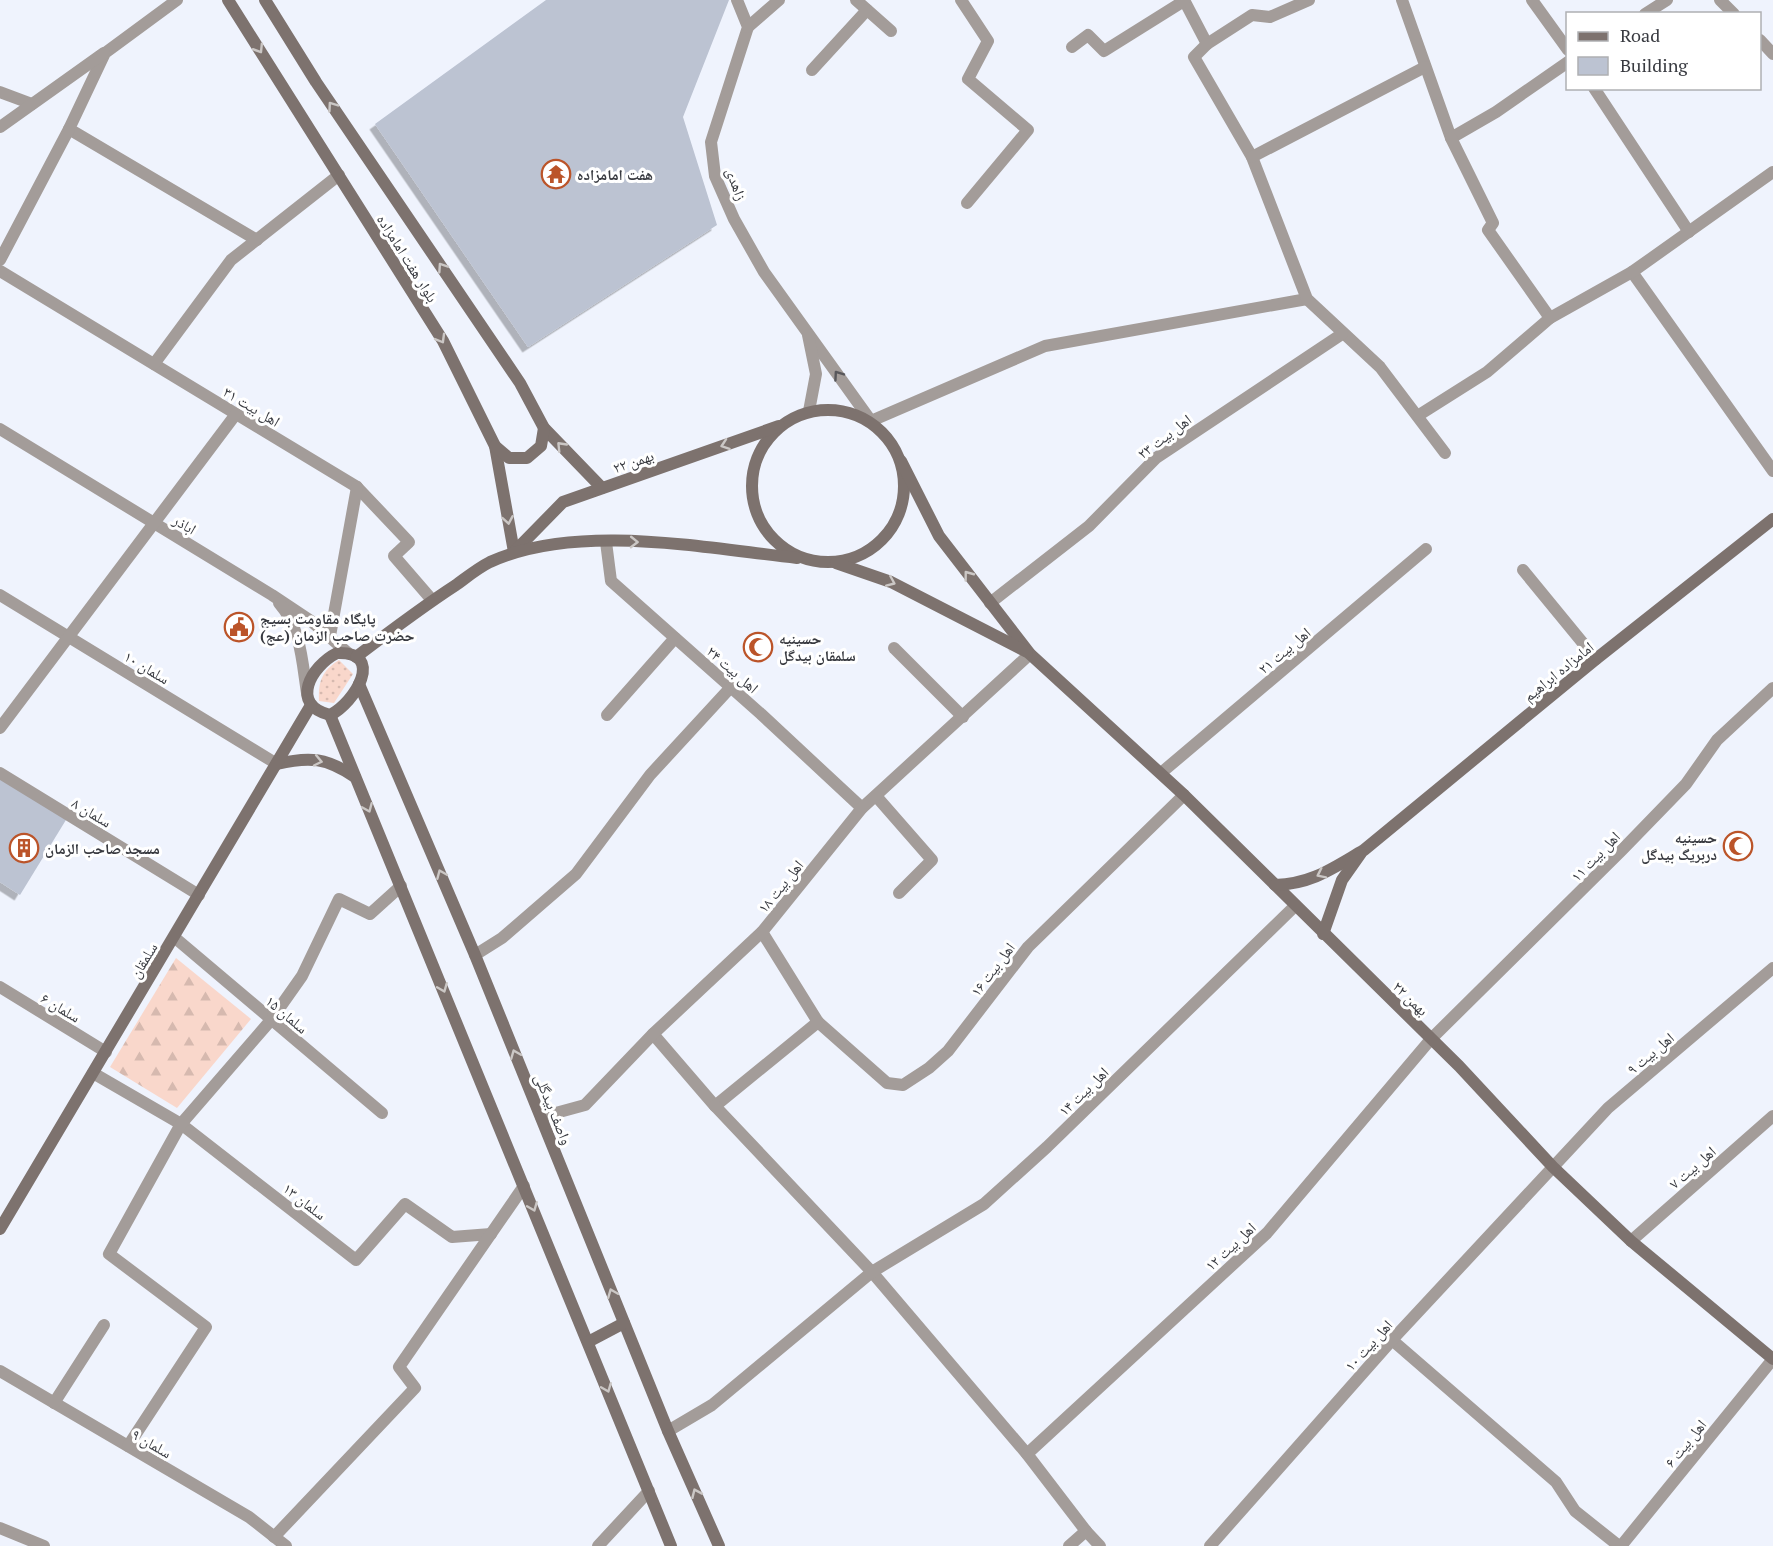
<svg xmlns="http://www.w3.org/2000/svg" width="1773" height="1546" viewBox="0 0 1773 1546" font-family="'PT Serif','Noto Naskh Arabic',serif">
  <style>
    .grass { fill: url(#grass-dots) }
    .forest { fill: url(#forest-firs) }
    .building { fill: #bcc3d2; filter: url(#shadow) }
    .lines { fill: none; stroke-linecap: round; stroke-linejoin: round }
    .street { stroke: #a39c99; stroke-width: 12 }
    .secondary { stroke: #7d726e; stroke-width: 12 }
    .oneway { stroke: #cbc7c5 }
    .oneway2 { stroke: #58575b }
    .labels { text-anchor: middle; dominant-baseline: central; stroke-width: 6; stroke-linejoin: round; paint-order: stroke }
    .poi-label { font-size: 15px; font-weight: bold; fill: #383a40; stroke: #fff; text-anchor: start }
    .street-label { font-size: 15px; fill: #383a40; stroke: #fff }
  </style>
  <defs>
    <pattern id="grass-dots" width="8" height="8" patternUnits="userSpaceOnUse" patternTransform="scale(1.5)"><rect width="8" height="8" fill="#f9d7cb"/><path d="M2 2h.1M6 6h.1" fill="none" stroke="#d6b9af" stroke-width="1.8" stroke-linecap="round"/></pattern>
    <pattern id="forest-firs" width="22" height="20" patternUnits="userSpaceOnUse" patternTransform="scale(1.5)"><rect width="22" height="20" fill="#f9d7cb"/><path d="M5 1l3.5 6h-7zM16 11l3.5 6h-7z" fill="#d6b9af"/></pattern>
    <filter id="shadow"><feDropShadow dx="-5.5" dy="5.5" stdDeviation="0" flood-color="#0004"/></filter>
  </defs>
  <rect width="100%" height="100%" fill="#eff3fd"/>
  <!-- grass -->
  <path class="grass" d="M339,660L353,674L334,703L319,701C318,681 322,671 339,660Z"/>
  <!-- forest -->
  <polygon class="forest" points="176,958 251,1019 177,1108 110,1067"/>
  <!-- building -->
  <g class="building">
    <polygon points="546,0 729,0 683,117 717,225 528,347 375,124"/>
    <polygon points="0,773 69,815 20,895 0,882"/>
  </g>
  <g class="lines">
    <!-- street -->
    <g class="street">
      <polyline points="177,0 105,53 69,129 257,240"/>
      <polyline points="737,0 748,27 711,142 715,176 734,219 764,272 871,421 1045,346 1307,299"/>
      <polyline points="856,0 891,31"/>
      <polyline points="961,0 988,41 968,79 1028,130 967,203"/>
      <polyline points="1184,0 1207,44 1252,15 1270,17 1309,0"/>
      <polyline points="1402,0 1451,138 1496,112 1568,62"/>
      <polyline points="1532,0 1568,50"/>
      <polyline points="1720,0 1734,14"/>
      <polyline points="1645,14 1667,0"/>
      <polyline points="748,27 779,0"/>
      <polyline points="1760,40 1773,54"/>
      <polyline points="1207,44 1194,57 1252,157 1307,299 1380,367 1445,453"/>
      <polyline points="1072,47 1088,35 1104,51 1184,1"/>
      <polyline points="812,70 867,10"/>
      <polyline points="1594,88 1689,232"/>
      <polyline points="0,92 32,104"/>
      <polyline points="0,127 104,53"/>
      <polyline points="1451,138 1493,223 1488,230 1550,318"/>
      <polyline points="1252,157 1425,67"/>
      <polyline points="0,260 69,129"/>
      <polyline points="0,271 357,487 409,542 394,556 432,600"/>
      <polyline points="1632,272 1773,471"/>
      <polyline points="808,335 816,374 809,411"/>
      <polyline points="154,364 231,260 339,175"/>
      <polyline points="1419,415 1487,372 1550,318 1632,272 1773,172"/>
      <polyline points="0,429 272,595 311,621 348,653"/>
      <polyline points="606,542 611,581 761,714 862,808"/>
      <polyline points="1523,570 1596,659"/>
      <polyline points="0,595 277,764"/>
      <path d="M279,603C301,628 302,661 307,693"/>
      <polyline points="990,603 1089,526 1156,458 1342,334"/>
      <polyline points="330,636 357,487"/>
      <polyline points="894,648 963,717"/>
      <polyline points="607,715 675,638"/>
      <polyline points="0,728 236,414"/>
      <polyline points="0,773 199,895"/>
      <polyline points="1161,773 1426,549"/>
      <polyline points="876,796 932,860 899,893"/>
      <polyline points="174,937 382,1113"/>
      <polyline points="475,955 502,938 576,874 650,775 731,687"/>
      <polyline points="0,987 106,1052"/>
      <polyline points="818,1022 887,1083 903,1085 929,1068 948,1051 1028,947 1184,795"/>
      <polyline points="653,1034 715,1106 818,1022 762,932"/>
      <polyline points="93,1073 181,1124 356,1260 405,1204 452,1237 491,1234"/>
      <polyline points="715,1106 872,1272 1027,1454 1086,1531 1069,1546"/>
      <polyline points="541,1117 585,1105 653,1034 762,932 862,808 1030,654"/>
      <polyline points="1631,1241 1773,1116"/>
      <polyline points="1392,1340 1556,1482 1575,1511 1619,1546"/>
      <polyline points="0,1371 249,1517 286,1546"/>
      <polyline points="54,1403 104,1325"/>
      <polyline points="668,1431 712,1405 872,1272 984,1204 1047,1147 1295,906"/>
      <polyline points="128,1446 206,1327 109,1254 181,1124 271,1020 302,976 339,899 370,914 401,886"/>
      <polyline points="1027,1454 1267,1233 1431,1039 1622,850 1686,784 1717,740 1773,688"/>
      <polyline points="0,1528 44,1546"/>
      <polyline points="1086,1531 1100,1546"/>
      <polyline points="274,1537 415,1388 399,1367 524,1186"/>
      <polyline points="598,1546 649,1491"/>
      <polyline points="1210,1546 1392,1340 1608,1108 1773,968"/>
      <polyline points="1621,1546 1773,1359"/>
    </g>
    <!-- secondary -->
    <g class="secondary">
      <polyline points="228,0 443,341 495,446 514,552"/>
      <polyline points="265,0 316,82 520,383 544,428 602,488"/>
      <circle cx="828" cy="486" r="76"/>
      <polyline points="495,446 509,458 527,458 541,446 544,428"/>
      <polyline points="901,461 939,536 1030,654 1184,795 1459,1066 1553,1167 1631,1241 1773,1359"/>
      <polyline points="515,551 563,502 779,426"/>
      <polyline points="836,563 891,582 1027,652"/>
      <path d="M337,653C386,651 355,703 330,715C289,705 311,666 337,653Z"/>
      <path d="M356,657C389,632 422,607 456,585C467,577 478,568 490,562C577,522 704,548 797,558"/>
      <polyline points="359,684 475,955 668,1431 719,1546"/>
      <polyline points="330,715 671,1546"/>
      <path d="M277,764C310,756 327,758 355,777"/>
      <path d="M1275,885C1312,884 1333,868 1364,850L1596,659L1773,519"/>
      <polyline points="1323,934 1342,880 1361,853"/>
      <polyline points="0,1229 311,705"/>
      <polyline points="588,1342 624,1323"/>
    </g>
  </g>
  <!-- one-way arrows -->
  <defs><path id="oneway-chevron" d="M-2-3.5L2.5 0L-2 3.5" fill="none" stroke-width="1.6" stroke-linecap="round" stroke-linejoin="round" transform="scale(1.5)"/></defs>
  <g class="oneway">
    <use href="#oneway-chevron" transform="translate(259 49) rotate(58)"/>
    <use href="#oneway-chevron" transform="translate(332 106) rotate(-125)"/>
    <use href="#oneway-chevron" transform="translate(442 267) rotate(-124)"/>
    <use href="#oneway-chevron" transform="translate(441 339) rotate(60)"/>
    <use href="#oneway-chevron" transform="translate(725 445) rotate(161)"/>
    <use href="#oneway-chevron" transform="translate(561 446) rotate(-134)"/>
    <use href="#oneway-chevron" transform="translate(508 520) rotate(80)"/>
    <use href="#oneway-chevron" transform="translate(634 542) rotate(1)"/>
    <use href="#oneway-chevron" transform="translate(968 575) rotate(-127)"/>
    <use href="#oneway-chevron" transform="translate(891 582) rotate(23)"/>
    <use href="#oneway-chevron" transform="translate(318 761) rotate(12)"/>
    <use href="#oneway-chevron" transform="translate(368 808) rotate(67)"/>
    <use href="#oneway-chevron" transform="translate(441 874) rotate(-113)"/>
    <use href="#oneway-chevron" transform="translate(1321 874) rotate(154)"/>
    <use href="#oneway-chevron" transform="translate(443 988) rotate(68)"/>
    <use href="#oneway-chevron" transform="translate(515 1054) rotate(-112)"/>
    <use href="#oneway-chevron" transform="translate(533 1207) rotate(68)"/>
    <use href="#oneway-chevron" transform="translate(612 1293) rotate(-112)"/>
    <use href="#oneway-chevron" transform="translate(607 1388) rotate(68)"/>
    <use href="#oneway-chevron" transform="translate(696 1493) rotate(-114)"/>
  </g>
  <use class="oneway2" href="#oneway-chevron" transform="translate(838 375) rotate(-125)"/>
  <!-- icons -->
  <defs>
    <g id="temple-ring" transform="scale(1.5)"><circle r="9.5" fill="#fff" stroke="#bb5429" stroke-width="1.5"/><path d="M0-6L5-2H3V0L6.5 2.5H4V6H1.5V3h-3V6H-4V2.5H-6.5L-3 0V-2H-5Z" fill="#bb5429"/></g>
    <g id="civic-ring" transform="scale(1.5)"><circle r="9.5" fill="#fff" stroke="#bb5429" stroke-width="1.5"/><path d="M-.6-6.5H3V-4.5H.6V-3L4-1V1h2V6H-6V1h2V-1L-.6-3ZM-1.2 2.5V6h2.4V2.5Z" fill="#bb5429"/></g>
    <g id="mosque-ring" transform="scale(1.5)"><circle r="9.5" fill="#fff" stroke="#bb5429" stroke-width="1.5"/><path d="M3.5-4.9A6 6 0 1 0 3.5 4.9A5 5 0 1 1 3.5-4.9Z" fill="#bb5429"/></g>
    <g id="building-ring" transform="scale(1.5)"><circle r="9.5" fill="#fff" stroke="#bb5429" stroke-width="1.5"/><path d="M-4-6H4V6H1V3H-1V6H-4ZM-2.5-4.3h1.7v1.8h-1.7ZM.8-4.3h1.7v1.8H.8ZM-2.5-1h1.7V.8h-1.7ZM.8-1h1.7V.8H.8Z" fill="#bb5429"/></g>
  </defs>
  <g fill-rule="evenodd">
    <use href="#temple-ring" x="556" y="174"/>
    <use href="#civic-ring" x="239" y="627"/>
    <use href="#mosque-ring" x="758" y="647"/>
    <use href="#mosque-ring" x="1738" y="846"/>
    <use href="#building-ring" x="24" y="848"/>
  </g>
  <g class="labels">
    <!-- poi labels -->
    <g class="poi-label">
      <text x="577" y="174">هفت امامزاده</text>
      <text x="260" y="618">پایگاه مقاومت بسیج<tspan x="260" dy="17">حضرت صاحب الزمان (عج)</tspan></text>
      <text x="779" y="638">حسینیه<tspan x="779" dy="17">سلمقان بیدگل</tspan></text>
      <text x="1717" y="837" text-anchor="end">حسینیه<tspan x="1717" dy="17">دربریگ بیدگل</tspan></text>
      <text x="45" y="848">مسجد صاحب الزمان</text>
    </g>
    <!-- street labels -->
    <g class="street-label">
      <text transform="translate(737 184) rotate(70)">زاهدی</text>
      <text transform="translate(408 258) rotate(58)">بلوار هفت امامزاده</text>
      <text transform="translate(252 406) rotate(31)">اهل بیت ۳۱</text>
      <text transform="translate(1164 436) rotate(-37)">اهل بیت ۲۳</text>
      <text transform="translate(633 461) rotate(-19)">۲۲ بهمن</text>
      <text transform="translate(185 524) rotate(31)">اباذر</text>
      <text transform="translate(1284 650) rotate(-40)">اهل بیت ۲۱</text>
      <text transform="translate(147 667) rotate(31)">سلمان ۱۰</text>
      <text transform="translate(733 669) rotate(41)">اهل بیت ۲۴</text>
      <text transform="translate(1558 671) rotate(-39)">امامزاده ابراهیم</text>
      <text transform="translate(92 812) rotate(31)">سلمان ۸</text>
      <text transform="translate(1595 856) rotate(-46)">اهل بیت ۱۱</text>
      <text transform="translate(780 886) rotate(-51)">اهل بیت ۱۸</text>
      <text transform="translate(143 960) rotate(-59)">سلمقان</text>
      <text transform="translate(992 969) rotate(-53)">اهل بیت ۱۶</text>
      <text transform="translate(1411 998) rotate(44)">۲۲ بهمن</text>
      <text transform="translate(61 1007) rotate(31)">سلمان ۶</text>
      <text transform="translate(287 1014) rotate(40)">سلمان ۱۵</text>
      <text transform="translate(1650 1053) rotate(-40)">اهل بیت ۹</text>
      <text transform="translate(1083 1091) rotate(-44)">اهل بیت ۱۴</text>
      <text transform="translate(554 1109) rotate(68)">واصف بیدگلی</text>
      <text transform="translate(1692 1167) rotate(-41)">اهل بیت ۷</text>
      <text transform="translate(305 1201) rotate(38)">سلمان ۱۳</text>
      <text transform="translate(1230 1246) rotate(-43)">اهل بیت ۱۲</text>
      <text transform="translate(1368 1345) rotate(-48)">اهل بیت ۱۰</text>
      <text transform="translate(152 1443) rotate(30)">سلمان ۹</text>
      <text transform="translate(1685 1443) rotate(-51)">اهل بیت ۶</text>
    </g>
  </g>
  <!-- legend -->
  <rect x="1566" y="12" width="195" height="78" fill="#ffffff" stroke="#afb0b3" stroke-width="1.5"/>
  <rect x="1578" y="32" width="30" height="9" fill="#7d726e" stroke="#afb0b3" stroke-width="1.5"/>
  <text x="1620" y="42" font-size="18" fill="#383a40">Road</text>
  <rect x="1578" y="57" width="30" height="18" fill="#bcc3d2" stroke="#afb0b3" stroke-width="1.5"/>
  <text x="1620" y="72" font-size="18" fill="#383a40">Building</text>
</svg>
